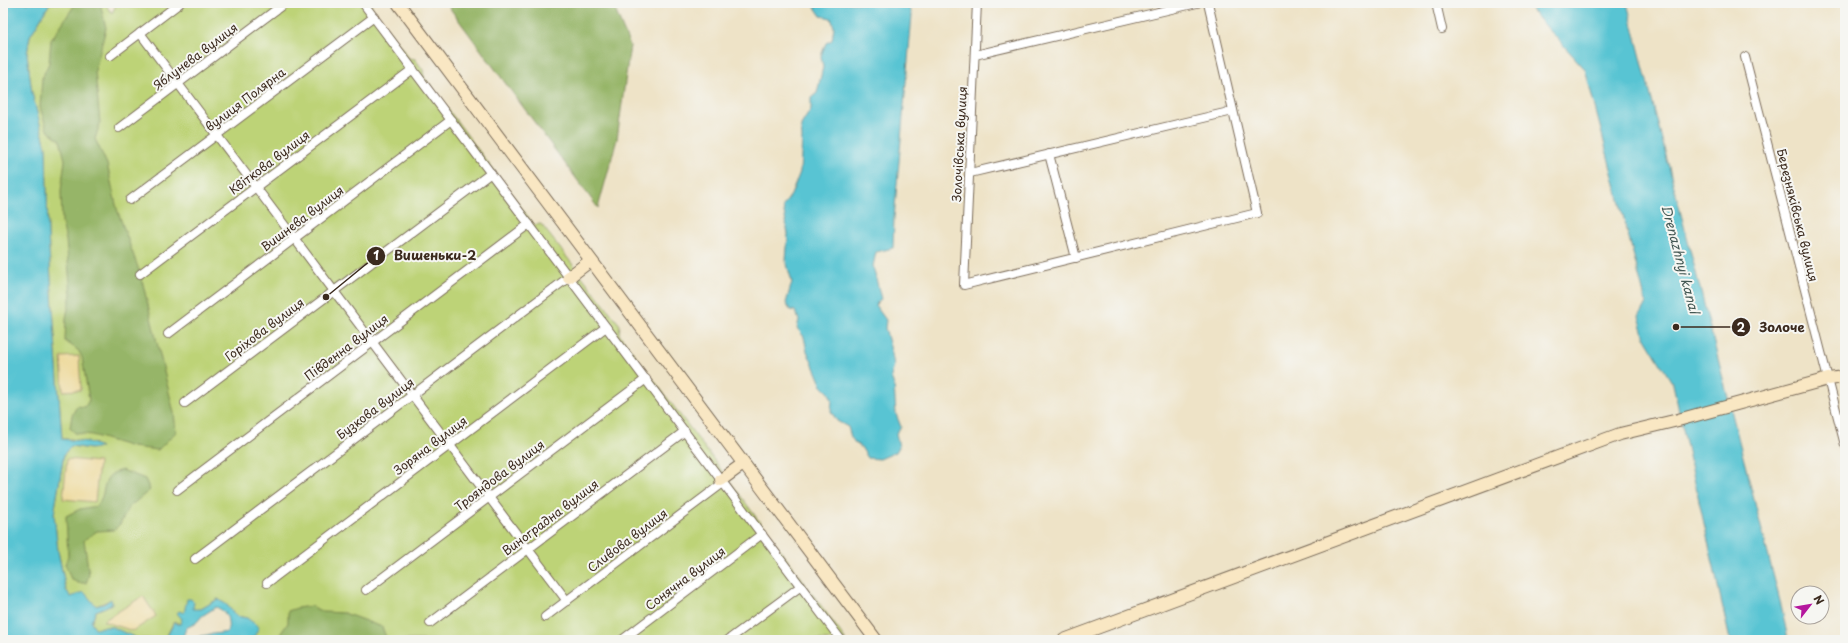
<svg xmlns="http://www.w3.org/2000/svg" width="1848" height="643" viewBox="0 0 1848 643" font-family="'Playpen Sans',sans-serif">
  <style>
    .green { fill: #bdd377; stroke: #7c7e4a }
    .forest { fill: #96b568; stroke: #687043 }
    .sand { fill: #eeda9e; stroke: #94825e }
    .water { fill: #59c4d3; stroke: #4a7778 }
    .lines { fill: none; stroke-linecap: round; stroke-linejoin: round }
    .street-casing { stroke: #7a6b59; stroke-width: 10 }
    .secondary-casing { stroke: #7a6b59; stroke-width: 14 }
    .street { stroke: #fff; stroke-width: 8 }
    .secondary { stroke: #f9e7c3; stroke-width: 12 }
    .labels { text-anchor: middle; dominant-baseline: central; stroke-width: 4; stroke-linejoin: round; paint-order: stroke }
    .street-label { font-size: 12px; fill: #3b2a1e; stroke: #f6f6f2 }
    .water-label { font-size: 13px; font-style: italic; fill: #445854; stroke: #f6f6f2 }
    .leader { fill: none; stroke: #3b2a1e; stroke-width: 1.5 }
    .callout-dot { fill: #3b2a1e; stroke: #f6f6f2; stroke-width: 1.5 }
    .mark-label { font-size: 12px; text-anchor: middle; font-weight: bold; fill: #fff }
    .callout-label { font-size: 13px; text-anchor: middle; font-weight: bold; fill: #3b2a1e; stroke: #f6f6f2; stroke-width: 4; stroke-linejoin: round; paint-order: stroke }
  </style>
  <rect width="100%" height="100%" fill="#f6f6f2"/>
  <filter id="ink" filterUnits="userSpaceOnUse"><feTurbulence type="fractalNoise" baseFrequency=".025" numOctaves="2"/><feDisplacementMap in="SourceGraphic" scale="8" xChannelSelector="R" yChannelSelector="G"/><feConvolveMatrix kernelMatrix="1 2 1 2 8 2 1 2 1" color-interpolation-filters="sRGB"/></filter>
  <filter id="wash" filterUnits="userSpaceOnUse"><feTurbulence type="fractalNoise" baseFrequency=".012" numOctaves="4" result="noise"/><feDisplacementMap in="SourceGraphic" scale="16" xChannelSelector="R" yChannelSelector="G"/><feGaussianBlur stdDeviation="0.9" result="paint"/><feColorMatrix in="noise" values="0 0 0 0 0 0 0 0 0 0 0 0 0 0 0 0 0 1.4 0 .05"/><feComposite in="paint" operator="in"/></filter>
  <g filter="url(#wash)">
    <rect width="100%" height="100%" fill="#eee3c7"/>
    <!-- green -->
    <path class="green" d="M50,3H109L107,7L112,13L117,3H370L374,11L409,58L415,59L423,70L424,77L534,225L541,224L620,325L619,334L726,476L846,640H246L254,637L247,618L236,616L227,605L218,599L201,609L181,613L182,622L180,624L174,621L165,640L134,638L112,627L96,629L91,623L96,611L112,604L110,600L96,606C90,600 80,596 71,597L66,590L58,551L54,514L64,454L71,446L91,449L96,444L71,439H62L48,235L46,147L32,93L27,54L30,36Z"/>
    <!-- forest -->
    <g class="forest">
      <polygon points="76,3 103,3 101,7 106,28 95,71 100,123 95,139 107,164 117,209 141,276 174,413 176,432 158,450 132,447 92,435 75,433 70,428 72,415 77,406 85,407 89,400 82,357 78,350 65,341 66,318 71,294 66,240 62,223 61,191 65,160 60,140 47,130 40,107 42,78 49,63 51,40"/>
      <polygon points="446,3 591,3 614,7 630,46 617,139 598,208"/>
      <path d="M122,470L145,479L150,490L129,507L120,524L114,530L97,531L84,540L89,575L86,583H78L71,579L65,564L68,556L66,516L80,509L97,506C109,490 98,476 122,470Z"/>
      <polygon points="311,606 323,612 344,613 382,627 387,640 276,640 288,623 288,611 297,608"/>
    </g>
    <!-- sand -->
    <g class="sand">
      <polygon points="79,356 81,390 63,391 61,357"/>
      <polygon points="67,459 99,462 95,502 63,499"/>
      <polygon points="143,596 156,616 133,631 103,621"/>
    </g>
    <!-- water -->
    <g class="water">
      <polygon points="3,3 50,3 30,36 27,54 32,93 46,147 48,235 62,439 89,442 101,447 91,449 71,446 64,454 54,514 58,551 66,590 71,597 84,592 96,606 104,604 111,599 112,604 96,611 91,622 96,629 102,627 112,627 141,640 3,640"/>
      <polygon points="812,3 908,3 912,15 894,218 893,248 876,252 873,266 881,299 875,305 886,320 885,328 892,354 894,365 891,377 894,385 896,414 901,427 896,433 899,447 896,452 880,459 868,458 861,447 855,443 851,437 848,427 837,421 831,411 832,400 829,393 822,386 807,351 804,337 797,328 799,320 795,311 790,310 786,303 792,282 786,261 788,234 783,206 791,195 800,172 802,138 801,125 811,109 811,98 817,93 823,67 821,56 826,43 832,40 834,27 831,18 821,16"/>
      <polygon points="1530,3 1627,3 1782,609 1788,640 1730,640 1673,384 1645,338 1639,316 1646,303 1585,69 1532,11"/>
      <path d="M187,599H191L194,602L193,609H201L218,599L227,605L236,616L247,618L259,627L254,637L246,640H195L200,636L228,632C229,620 228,612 216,607L202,616L196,623L186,628L182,640H165L175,621L177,624H180L182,619L177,613L179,611L184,613Z"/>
    </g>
  </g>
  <g filter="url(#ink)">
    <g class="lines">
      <!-- street casing -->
      <g class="street-casing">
        <g id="street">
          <polyline points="363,3 841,640"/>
          <polyline points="977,3 964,285 1257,213 1208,3"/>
          <polyline points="1436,3 1442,29"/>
          <polyline points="140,33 567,601"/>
          <polyline points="975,55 1197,3"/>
          <polyline points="110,56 180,3"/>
          <polyline points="1745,57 1845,445"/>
          <polyline points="119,128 285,3"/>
          <polyline points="1049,154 1076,258"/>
          <polyline points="970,173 1233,111"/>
          <polyline points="130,200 374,17"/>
          <polyline points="140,274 413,69"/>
          <polyline points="168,334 451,120"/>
          <polyline points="185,403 491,173"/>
          <polyline points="177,490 529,224"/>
          <polyline points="195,559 569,277"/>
          <polyline points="267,583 606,327"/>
          <polyline points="366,590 646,379"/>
          <polyline points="545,617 723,483"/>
          <polyline points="430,623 685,431"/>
          <polyline points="622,640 762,534"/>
          <polyline points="728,640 801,586"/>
        </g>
      </g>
      <!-- secondary casing -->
      <g class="secondary-casing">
        <g id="secondary">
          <polyline points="398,3 876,640"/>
          <polyline points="569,277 590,261"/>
          <polyline points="721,480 743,464"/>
          <polyline points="1064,640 1620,434 1678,420 1828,379 1845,377"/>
        </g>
      </g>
      <!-- street -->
      <use href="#street" class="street"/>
      <!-- secondary -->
      <use href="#secondary" class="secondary"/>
    </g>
  </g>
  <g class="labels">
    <!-- street labels -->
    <g class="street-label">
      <text transform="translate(195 56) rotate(-37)">Яблунева вулиця</text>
      <text transform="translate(245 99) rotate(-37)">вулиця Полярна</text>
      <text transform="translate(959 144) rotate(-87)">Золочівська вулиця</text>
      <text transform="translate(269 162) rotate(-37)">Квіткова вулиця</text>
      <text transform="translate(1798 215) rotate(76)">Березняківська вулиця</text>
      <text transform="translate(302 218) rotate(-37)">Вишнева вулиця</text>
      <text transform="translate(264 329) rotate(-37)">Горіхова вулиця</text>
      <text transform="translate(346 347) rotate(-37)">Південна вулиця</text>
      <text transform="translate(375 408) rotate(-37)">Бузкова вулиця</text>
      <text transform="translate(430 445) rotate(-37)">Зоряна вулиця</text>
      <text transform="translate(499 475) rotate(-37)">Трояндова вулиця</text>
      <text transform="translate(550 517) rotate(-37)">Виноградна вулиця</text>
      <text transform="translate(627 540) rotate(-37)">Сливова вулиця</text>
      <text transform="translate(685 578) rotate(-37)">Сонячна вулиця</text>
    </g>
    <!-- water labels -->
    <g class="water-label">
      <text transform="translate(1681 259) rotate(75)">Drenazhnyi kanal</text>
    </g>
  </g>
  <!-- callouts -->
  <path class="leader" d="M326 297L376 256M1676 327L1741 327"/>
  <g class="callout-dot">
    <circle cx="326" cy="297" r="4"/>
    <circle cx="1676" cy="327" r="4"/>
    <circle cx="376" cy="256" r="10"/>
    <circle cx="1741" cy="327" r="10"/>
  </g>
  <g class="mark-label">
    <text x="376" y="260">1</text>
    <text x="1741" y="332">2</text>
  </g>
  <g class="callout-label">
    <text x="435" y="260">Вишеньки-2</text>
    <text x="1782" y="332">Золоче</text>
  </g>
  <!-- margin -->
  <rect width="1848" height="643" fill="none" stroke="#f6f6f2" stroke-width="16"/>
  <!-- north arrow -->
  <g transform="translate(1810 605) rotate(59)"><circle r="19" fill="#f6f6f2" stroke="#aba49d"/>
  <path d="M0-3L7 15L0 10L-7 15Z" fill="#b5179e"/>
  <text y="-6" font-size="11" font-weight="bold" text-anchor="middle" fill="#3b2a1e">N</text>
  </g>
</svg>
